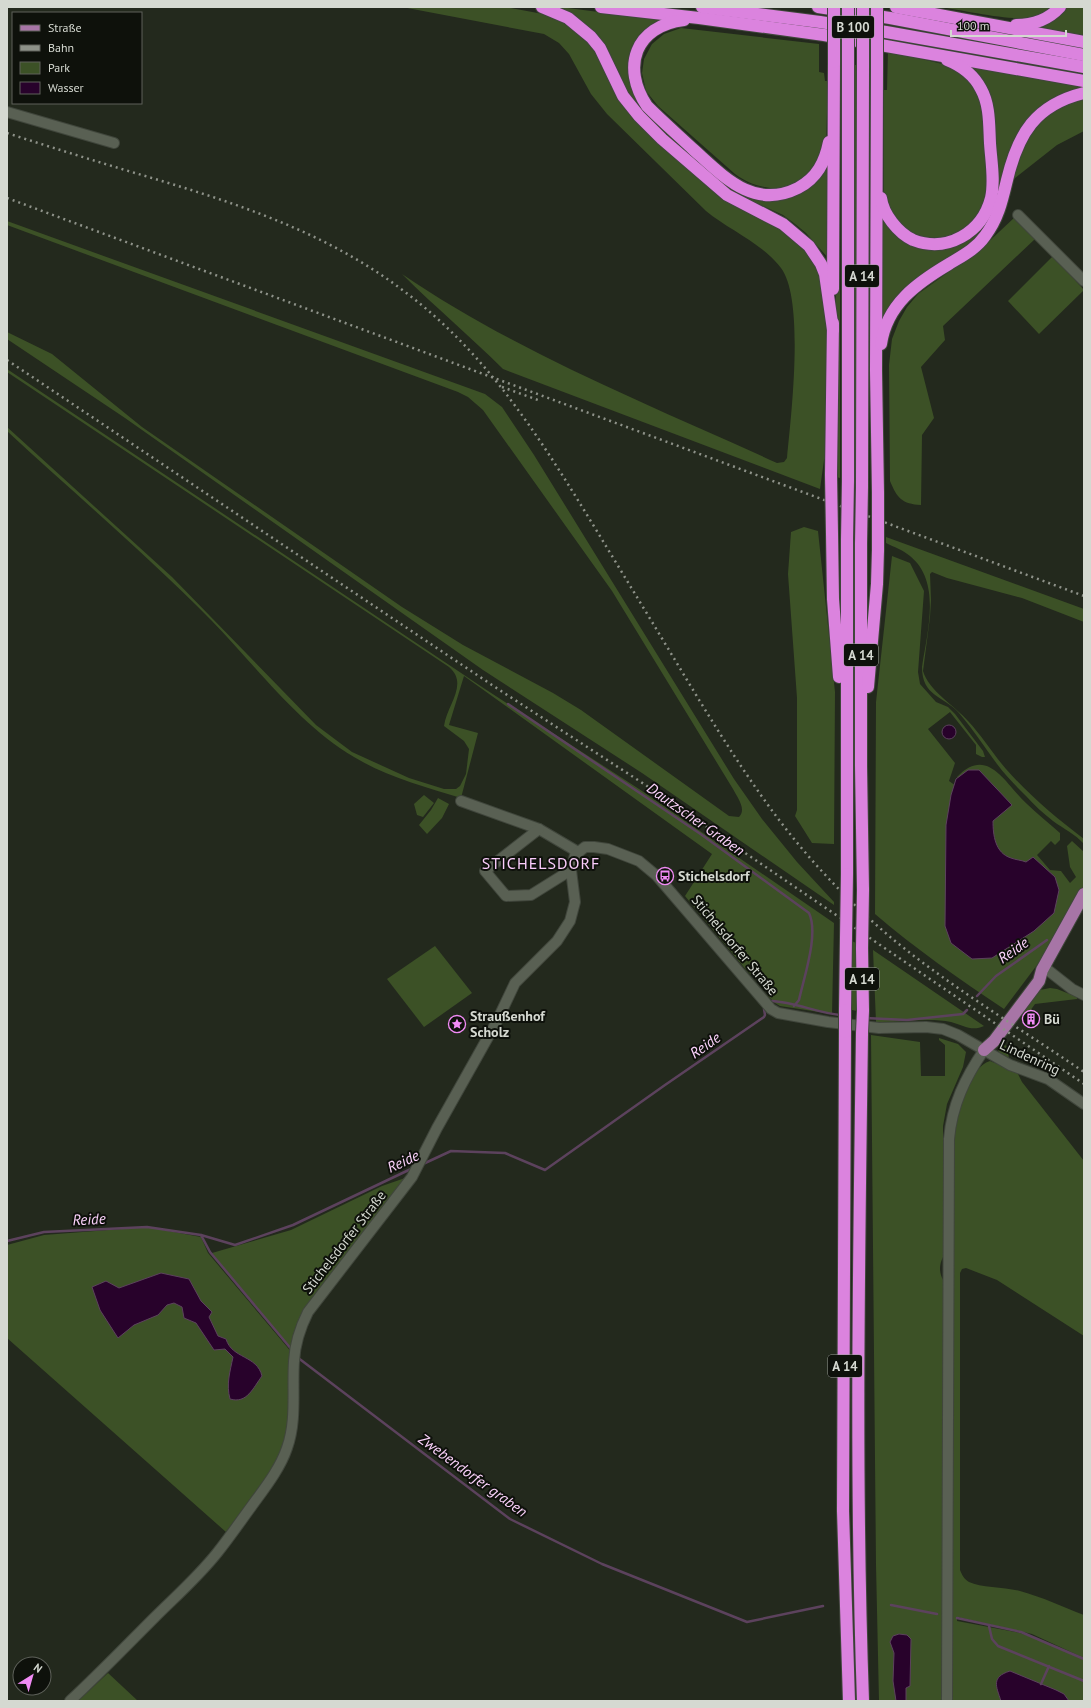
<svg xmlns="http://www.w3.org/2000/svg" width="1091" height="1708" viewBox="0 0 1091 1708" font-family="'PT Sans',sans-serif">
  <style>
    .green { fill: #3c5126 }
    .water { fill: #28022b; stroke: #5c425d }
    .lines { fill: none; stroke-linecap: round; stroke-linejoin: round }
    .stream { stroke: #5c425d; stroke-width: 2.5 }
    .minor-casing { stroke: #40463c; stroke-width: 12 }
    .major-casing { stroke: #40463c; stroke-width: 14 }
    .highway-casing { stroke: #40463c; stroke-width: 14 }
    .minor { stroke: #596053; stroke-width: 10 }
    .major { stroke: #a775a6; stroke-width: 12 }
    .highway { stroke: #db83de; stroke-width: 12 }
    .rail { stroke: #8e9289; stroke-width: 2.5; stroke-dasharray: 2 4; stroke-linecap: butt }
    .highway-bridge-casing { stroke: #40463c; stroke-width: 14; stroke-linecap: butt }
    .highway-bridge { stroke: #db83de; stroke-width: 12 }
    .labels { text-anchor: middle; dominant-baseline: central; stroke-width: 4; stroke-linejoin: round; paint-order: stroke }
    .shield { fill: #0e110b; stroke: #999d96; stroke-width: 1 }
    .shield-label { font-size: 13px; font-weight: bold; fill: #d5d9d1 }
    .poi-label { font-size: 14px; font-weight: bold; fill: #d5d9d1; stroke: #0e110b; text-anchor: start }
    .street-label { font-size: 14px; fill: #d5d9d1; stroke: #0e110b }
    .water-label { font-size: 15px; font-style: italic; fill: #fcd3fc; stroke: #0e110b }
    .quarter-label { font-size: 16px; letter-spacing: 1px; fill: #fbcdfc; stroke: #0e110b }
  </style>
  <rect width="100%" height="100%" fill="#23291d"/>
  <!-- green -->
  <g class="green">
    <path d="M402,7H505L543,14L563,21L582,35L596,53L637,120L771,221L813,256L827,302L828,454L824,460L820,489L503,369C470,336 435,307 402,274C518,353 650,405 777,463L784,462L787,458C791,416 805,300 781,268C762,243 729,230 706,211L607,114L591,94L569,54L559,43L544,34Z"/>
    <polygon points="560,7 622,15 670,18 649,30 632,82 716,174 776,199 829,162 829,259 806,233 795,224 783,215 732,192 655,125 641,111 625,88 612,60 559,9"/>
    <path d="M941,7H1050C1045,12 1038,16 1031,17C1014,22 961,10 941,7Z"/>
    <polygon points="1065,7 1084,7 1084,37 1034,27"/>
    <path d="M681,28L819,44V72L824,73L825,81H828L826,144L808,178L771,192L770,188C756,186 746,182 735,174L658,106L646,91L642,73L644,59L652,44L664,34Z"/>
    <polygon points="888,51 951,66 964,74 980,95 984,113 987,175 985,206 963,234 947,238 917,237 894,219 884,194 884,90 887,90"/>
    <polygon points="840,63 840,478 836,477 836,210"/>
    <polygon points="964,64 1068,84 1082,86 1084,85 1084,90 1051,103 1005,173 984,233 947,263 881,327 881,218 885,214 933,247 986,218 994,128"/>
    <polygon points="853,65 859,65 858,485 852,483"/>
    <polygon points="1084,99 1084,131 1057,145 1010,182 1018,154 1040,121 1064,105"/>
    <path d="M1015,217L1035,239L943,326L945,340L921,367L934,418L922,435L921,505C902,504 897,498 890,481L889,365L892,339L899,321L907,307L918,294L983,247Z"/>
    <path d="M7,221L485,394L502,407L534,455L734,779L762,819L797,862L834,902V905L642,773L483,670L125,418L7,339V332L52,354L142,427L402,607L463,645L553,693L581,710L729,816L739,817C747,809 737,797 733,789L612,591L483,410L468,397L458,392L7,225Z"/>
    <polygon points="1053,256 1084,290 1039,334 1008,301"/>
    <path d="M7,369L485,689L639,789L834,923L832,1014L780,1006L775,1003L767,995L769,991L747,971L685,896L712,854L464,676L449,725L478,733L461,798C425,787 387,777 354,757C299,725 256,666 211,620C146,554 75,494 7,431V427L172,577L316,725L352,752L409,778L444,789H456L460,786L466,774L469,749L464,741L444,726C447,705 469,684 449,667L7,372Z"/>
    <polygon points="804,527 818,531 835,692 834,844 812,843 795,816 797,810 797,698 788,574 791,532"/>
    <path d="M886,537L1084,609V622L1022,598L947,578L932,572L930,574L931,600L930,617L923,671C929,691 954,705 968,721C982,736 993,754 1006,769C1029,795 1056,818 1084,839V844C1075,834 1064,829 1053,821C1043,813 1034,805 1026,796C1016,786 1006,776 997,764C985,748 973,729 959,713C943,695 922,697 922,667C927,633 942,582 910,556C903,550 894,547 886,543Z"/>
    <path d="M892,556L910,563L924,591L918,672L920,684L936,702L948,707L955,714L983,751L985,757H982L976,754V745L950,712L928,729L955,763L949,781L956,786L948,926L1017,861L1005,857L996,849L957,777C988,745 1005,784 1027,804C1037,814 1049,823 1060,833V840L1055,845L1051,841L1037,855L1050,870L1061,871L1070,883L1076,877L1070,867L1067,846L1072,841L1084,852V886L1043,957L1004,1009C959,979 916,949 875,914L876,702Z"/>
    <polygon points="852,559 857,561 857,683 852,683"/>
    <polygon points="424,795 434,803 423,817 417,815 414,804"/>
    <polygon points="438,798 449,804 442,818 427,834 419,825 431,810"/>
    <polygon points="852,941 858,944 857,1011 852,1010"/>
    <polygon points="435,946 472,993 424,1027 387,979"/>
    <path d="M873,950L984,1026C972,1032 963,1025 951,1022C927,1017 900,1023 876,1022Z"/>
    <polygon points="1050,988 1057,989 1077,997 1077,999 1035,1004 1027,1015 1022,1009 1035,991"/>
    <path d="M871,1035L920,1042L921,1076H945V1045L939,1040V1038L958,1044L966,1052L963,1067L947,1104L943,1126V1257C939,1265 939,1272 943,1280V1583L952,1620L954,1135C957,1117 969,1066 990,1061L1017,1072L1022,1082L1084,1161V1336L997,1280L966,1268L962,1269L960,1273V1570C962,1575 964,1579 969,1582C981,1588 1005,1587 1020,1591C1042,1597 1063,1607 1084,1615V1658L1032,1634L957,1617V1621L1020,1633L1037,1639L1084,1660V1701H879L876,1565Z"/>
    <path d="M999,1041L1008,1047L1009,1062C1002,1056 995,1052 999,1041Z"/>
    <polygon points="405,1178 325,1284 293,1352 212,1253 291,1230 382,1186"/>
    <polygon points="147,1227 201,1237 208,1253 293,1354 292,1403 287,1431 277,1462 226,1532 7,1338 7,1245 44,1235"/>
    <polygon points="108,1673 138,1701 78,1701"/>
  </g>
  <!-- water -->
  <g class="water">
    <circle cx="949" cy="732" r="7"/>
    <path d="M968,770H979L1012,805L993,821C993,835 995,853 1011,858C1016,860 1021,860 1026,862L1033,857L1055,877L1059,890L1054,913L1034,931L992,958L972,959L951,943L945,926L946,825L951,795L956,779Z"/>
    <path d="M161,1273L189,1279L201,1301L212,1312L209,1317L218,1336L226,1339C232,1359 257,1355 262,1376C253,1388 247,1404 230,1399C226,1384 230,1372 233,1357L225,1349L214,1350L196,1323L184,1318L182,1307L174,1303L167,1305L158,1315L134,1325L118,1338L100,1310L92,1287L106,1281L119,1288Z"/>
    <polygon points="899,1634 907,1635 911,1639 910,1686 906,1688 906,1701 896,1701 893,1681 894,1653 890,1642 893,1636"/>
    <path d="M1010,1671L1056,1690L1064,1694L1069,1701H1001C996,1686 991,1677 1010,1671Z"/>
  </g>
  <g class="lines">
    <!-- stream -->
    <g class="stream">
      <path d="M508,704L702,835L809,913C819,934 804,977 799,1000L794,1006"/>
      <polyline points="1084,913 1084,912"/>
      <polyline points="977,996 996,976 1047,940"/>
      <path d="M772,1001C794,1002 818,1013 840,1015"/>
      <polyline points="865,1018 907,1020 963,1014 967,1010"/>
      <polyline points="423,1164 451,1151 505,1153 545,1170 665,1085 764,1017 765,1015 764,1009"/>
      <polyline points="201,1235 210,1252 292,1350"/>
      <polyline points="7,1241 44,1232 147,1227 201,1235 235,1245 293,1225 413,1168"/>
      <polyline points="297,1357 510,1519 602,1564 747,1622 823,1606"/>
      <polyline points="891,1605 937,1614"/>
      <polyline points="957,1618 1021,1632 1084,1659"/>
      <polyline points="989,1626 992,1639 998,1646 1084,1681"/>
      <polyline points="1041,1684 1049,1666"/>
    </g>
    <!-- minor casing -->
    <g class="minor-casing">
      <g id="minor">
        <polyline points="7,112 114,143"/>
        <polyline points="1018,215 1084,281"/>
        <polyline points="461,801 539,829 578,852"/>
        <polyline points="539,829 485,871 506,896 531,895 571,870"/>
        <polyline points="1044,967 1072,989 1084,995"/>
        <path d="M70,1701C99,1674 126,1646 154,1618C175,1597 198,1577 217,1553C229,1538 240,1522 251,1507C264,1489 280,1469 287,1448C297,1420 292,1390 294,1361C295,1343 300,1328 308,1312L412,1177L437,1128L496,1023L515,983L557,941L570,921L575,902L571,870L575,855L585,847H594L608,849L639,861L657,876L771,1009L778,1013L828,1022L879,1028L926,1027L943,1029L958,1035L1010,1065L1048,1079L1084,1104"/>
        <path d="M947,1701L949,1139C952,1105 965,1078 984,1050"/>
      </g>
    </g>
    <!-- major casing -->
    <g class="major-casing">
      <polyline id="major" points="984,1050 994,1041 1039,981 1042,970 1084,894"/>
    </g>
    <!-- highway casing -->
    <g class="highway-casing">
      <g id="highway">
        <polyline points="542,7 568,18 591,37 600,48 623,96 639,116 662,139 727,195 783,224 809,246 821,264 825,274 833,330"/>
        <polyline points="601,7 699,18 824,35 1084,81"/>
        <polyline points="702,7 820,22 886,32 1084,67"/>
        <polyline points="818,7 890,18 1084,55"/>
        <polyline points="896,7 1084,42"/>
        <path d="M684,20C635,26 621,67 647,106C662,121 678,135 694,150C724,177 754,210 798,188C817,178 825,162 829,142"/>
        <path d="M1016,25C1033,25 1049,19 1060,7"/>
        <polyline points="877,68 876,371 878,493"/>
        <path d="M881,198C883,214 898,233 913,240C947,253 982,233 991,198C995,181 991,160 990,143C989,125 990,105 981,89C974,75 962,66 947,60"/>
        <polyline points="833,289 834,62"/>
        <path d="M881,344C887,304 917,283 949,264C962,256 976,249 985,236C998,219 1002,201 1007,180C1018,134 1035,105 1084,93"/>
        <polyline points="831,475 833,323"/>
        <polyline points="848,481 848,64"/>
        <polyline points="862,487 863,66"/>
        <polyline points="832,533 833,599 839,677"/>
        <polyline points="861,544 861,766 863,890"/>
        <polyline points="868,687 877,584 878,550"/>
        <polyline points="847,874 847,539"/>
        <polyline points="862,948 863,1011"/>
        <polyline points="845,1010 846,937"/>
        <polyline points="845,1032 843,1511 849,1701"/>
        <path d="M862,1033C859,1256 855,1478 863,1701"/>
      </g>
    </g>
    <!-- minor -->
    <use href="#minor" class="minor"/>
    <!-- major -->
    <use href="#major" class="major"/>
    <!-- highway -->
    <use href="#highway" class="highway"/>
    <!-- rail -->
    <g class="rail">
      <path d="M7,133C50,147 92,160 135,173C230,201 326,231 405,292C488,354 542,441 595,528C626,579 657,630 687,680C713,723 739,765 768,805C804,855 847,901 895,941C954,989 1021,1029 1084,1072"/>
      <polyline points="7,198 1084,596"/>
      <polyline points="7,360 495,687 644,784 1084,1084"/>
      <polyline points="502,387 538,400"/>
    </g>
    <!-- highway-bridge casing -->
    <g class="highway-bridge-casing">
      <g id="highway-bridge">
        <polyline points="834,62 834,7"/>
        <polyline points="848,64 848,7"/>
        <polyline points="863,66 863,7"/>
        <polyline points="877,68 877,7"/>
        <polyline points="831,475 832,533"/>
        <polyline points="878,493 878,550"/>
        <polyline points="847,539 848,481"/>
        <polyline points="861,544 862,487"/>
        <polyline points="846,937 847,874"/>
        <polyline points="862,948 863,890"/>
        <polyline points="845,1032 845,1010"/>
        <polyline points="862,1033 863,1011"/>
      </g>
    </g>
    <!-- highway-bridge -->
    <use href="#highway-bridge" class="highway-bridge"/>
  </g>
  <!-- icons -->
  <defs>
    <g id="bus-ring" transform="scale(0.9)"><circle r="9.5" fill="#0e110b" stroke="#f18bf5" stroke-width="1.5"/><path d="M-5-6H5V4H4V6H2V4H-2V6H-4V4H-5ZM-3.5-4V0h7V-4ZM-3.5 1.2v1.5H-2V1.2ZM2 1.2v1.5H3.5V1.2Z" fill="#f18bf5"/></g>
    <g id="building-ring" transform="scale(0.9)"><circle r="9.5" fill="#0e110b" stroke="#f18bf5" stroke-width="1.5"/><path d="M-4-6H4V6H1V3H-1V6H-4ZM-2.5-4.3h1.7v1.8h-1.7ZM.8-4.3h1.7v1.8H.8ZM-2.5-1h1.7V.8h-1.7ZM.8-1h1.7V.8H.8Z" fill="#f18bf5"/></g>
    <g id="sight-ring" transform="scale(0.9)"><circle r="9.5" fill="#0e110b" stroke="#f18bf5" stroke-width="1.5"/><path d="M0-6L1.8-2.2L6-1.7L2.9 1.2L3.7 5.4L0 3.3L-3.7 5.4L-2.9 1.2L-6-1.7L-1.8-2.2Z" fill="#f18bf5"/></g>
  </defs>
  <g fill-rule="evenodd">
    <use href="#bus-ring" x="665" y="876"/>
    <use href="#building-ring" x="1031" y="1019"/>
    <use href="#sight-ring" x="457" y="1024"/>
  </g>
  <g class="labels">
    <!-- shield labels -->
    <g class="shield">
      <rect x="832" y="16" width="42" height="22" rx="3"/>
      <rect x="845" y="265" width="34" height="22" rx="3"/>
      <rect x="844" y="644" width="34" height="22" rx="3"/>
      <rect x="845" y="968" width="34" height="22" rx="3"/>
      <rect x="828" y="1355" width="34" height="22" rx="3"/>
    </g>
    <g class="shield-label">
      <text x="853" y="27">B 100</text>
      <text x="862" y="276">A 14</text>
      <text x="861" y="655">A 14</text>
      <text x="862" y="979">A 14</text>
      <text x="845" y="1366">A 14</text>
    </g>
    <!-- poi labels -->
    <g class="poi-label">
      <text x="678" y="876">Stichelsdorf</text>
      <text x="470" y="1016">Straußenhof<tspan x="470" dy="16">Scholz</tspan></text>
      <text x="1044" y="1019">Bü</text>
    </g>
    <!-- street labels -->
    <g class="street-label">
      <text transform="translate(735 945) rotate(50)">Stichelsdorfer Straße</text>
      <text transform="translate(1030 1057) rotate(25)">Lindenring</text>
      <text transform="translate(344 1242) rotate(-52)">Stichelsdorfer Straße</text>
    </g>
    <!-- water labels -->
    <g class="water-label">
      <text transform="translate(696 819) rotate(35)">Dautzscher Graben</text>
      <text transform="translate(1013 950) rotate(-35)">Reide</text>
      <text transform="translate(705 1045) rotate(-35)">Reide</text>
      <text transform="translate(403 1161) rotate(-25)">Reide</text>
      <text transform="translate(89 1219) rotate(-3)">Reide</text>
      <text transform="translate(473 1475) rotate(36)">Zwebendorfer graben</text>
    </g>
    <!-- quarter labels -->
    <g class="quarter-label">
      <text x="541" y="863">STICHELSDORF</text>
    </g>
  </g>
  <!-- border -->
  <rect width="1091" height="1708" fill="none" stroke="#d5d9d1" stroke-width="16"/>
  <!-- legend -->
  <rect x="12" y="12" width="130" height="92" fill="#0e110b" stroke="#5e615a"/>
  <rect x="20" y="25" width="20" height="6" fill="#a775a6" stroke="#5e615a"/>
  <text x="48" y="32" font-size="12" fill="#d5d9d1">Straße</text>
  <rect x="20" y="45" width="20" height="6" fill="#8e9289" stroke="#5e615a"/>
  <text x="48" y="52" font-size="12" fill="#d5d9d1">Bahn</text>
  <rect x="20" y="62" width="20" height="12" fill="#3c5126" stroke="#5e615a"/>
  <text x="48" y="72" font-size="12" fill="#d5d9d1">Park</text>
  <rect x="20" y="82" width="20" height="12" fill="#28022b" stroke="#5e615a"/>
  <text x="48" y="92" font-size="12" fill="#d5d9d1">Wasser</text>
  <!-- north arrow -->
  <g transform="translate(32 1676) rotate(37)"><circle r="19" fill="#0e110b" stroke="#5e615a"/>
  <path d="M0-3L7 15L0 10L-7 15Z" fill="#f18bf5"/>
  <text y="-6" font-size="11" font-weight="bold" text-anchor="middle" fill="#d5d9d1">N</text>
  </g>
  <!-- scale -->
  <path d="M951 30v6h115v-6" fill="none" stroke="#d5d9d1" stroke-width="2"/>
  <text x="957" y="30" font-size="12" fill="#d5d9d1" stroke="#0e110b" stroke-width="3" paint-order="stroke">100 m</text>
</svg>
